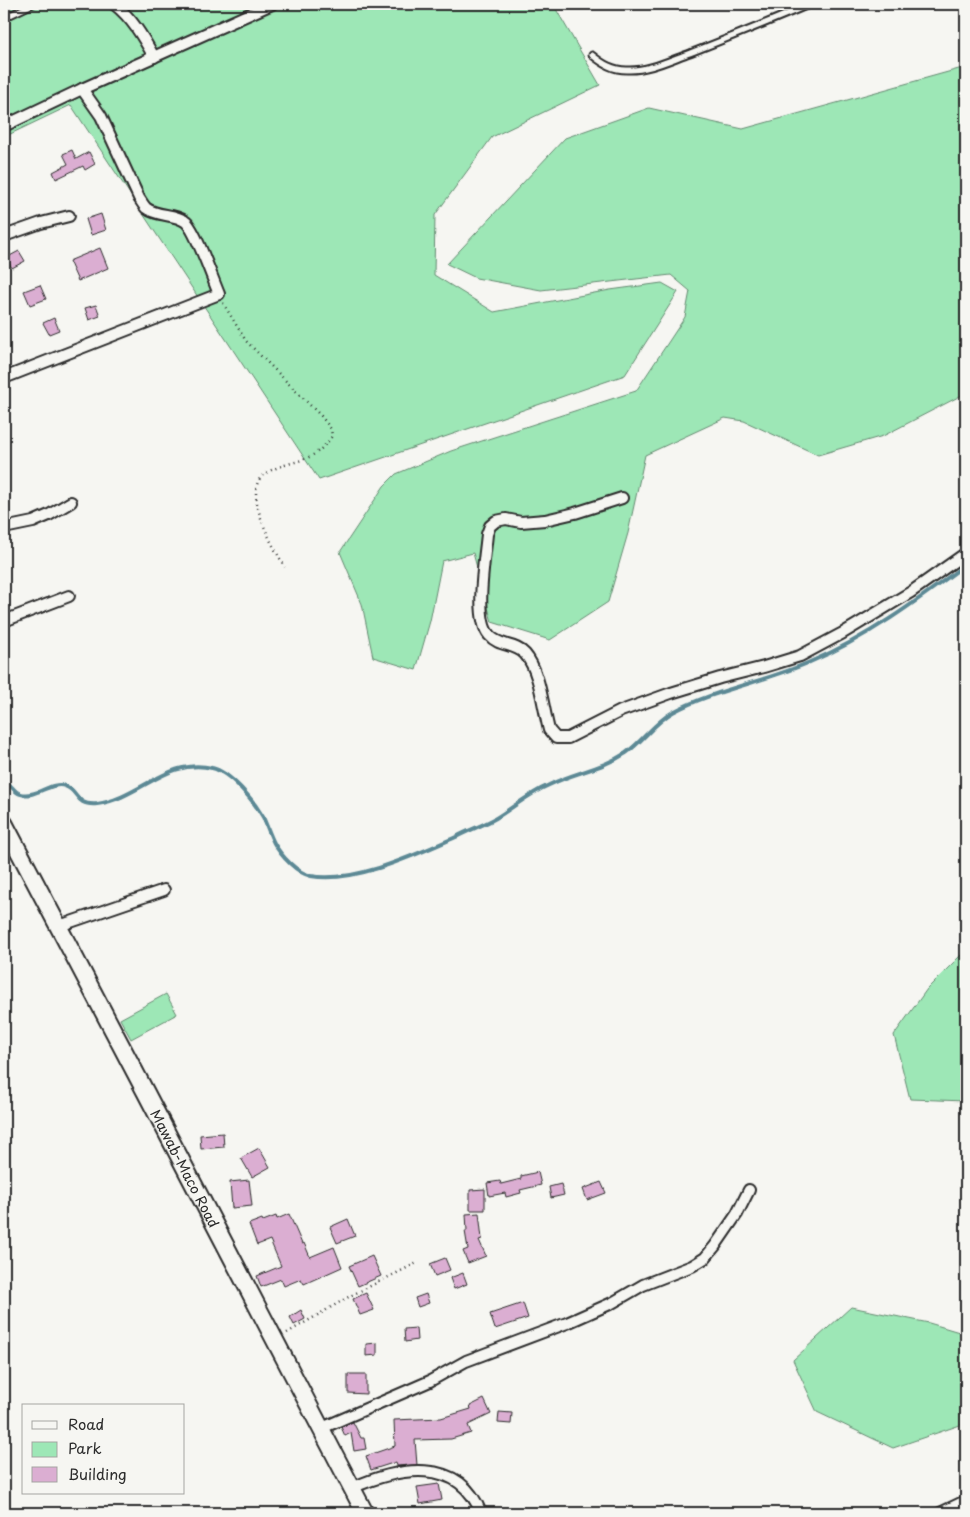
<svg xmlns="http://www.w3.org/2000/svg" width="970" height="1517" viewBox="0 0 970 1517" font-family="'Playpen Sans',sans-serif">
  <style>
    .green { fill: #9de7b6; stroke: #648970 }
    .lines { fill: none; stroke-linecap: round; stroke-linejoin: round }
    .stream { stroke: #5c8995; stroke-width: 4 }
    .building { fill: #dbaed2; stroke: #2b2b2b }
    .service-casing { stroke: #2b2b2b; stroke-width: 9 }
    .minor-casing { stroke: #2b2b2b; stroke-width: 14 }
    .primary-casing { stroke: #2b2b2b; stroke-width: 20 }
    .path { stroke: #2b2b2b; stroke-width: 2.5; stroke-dasharray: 1 4; stroke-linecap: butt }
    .service { stroke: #f6f6f2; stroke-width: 5 }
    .minor { stroke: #f6f6f2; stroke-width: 10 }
    .primary { stroke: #f6f6f2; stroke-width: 16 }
    .labels { text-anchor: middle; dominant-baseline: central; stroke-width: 4.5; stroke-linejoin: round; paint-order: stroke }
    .street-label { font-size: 14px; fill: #2b2b2b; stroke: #f6f6f2 }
  </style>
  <rect width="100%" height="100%" fill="#f6f6f2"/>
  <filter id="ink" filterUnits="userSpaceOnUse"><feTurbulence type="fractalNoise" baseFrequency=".02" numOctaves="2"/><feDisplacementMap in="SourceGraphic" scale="10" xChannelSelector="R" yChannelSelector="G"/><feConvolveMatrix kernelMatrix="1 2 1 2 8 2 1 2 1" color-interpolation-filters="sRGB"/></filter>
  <g filter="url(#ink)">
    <!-- green -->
    <g class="green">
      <polygon points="4,4 553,4 600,85 492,137 435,215 434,275 494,312 610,290 662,283 678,292 625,375 319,480 71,105 4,137"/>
      <polygon points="966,67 966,393 883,436 818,455 744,421 725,418 645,455 628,533 608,602 550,640 492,622 473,553 442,561 430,621 416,670 373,657 362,604 340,552 384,486 396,474 451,451 636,391 685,317 690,291 671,275 541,290 476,278 447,264 565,138 649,108 743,129"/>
      <polygon points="966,950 966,1101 910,1099 894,1035 927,989"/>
      <polygon points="166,994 177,1014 131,1039 120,1019"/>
      <polygon points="851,1307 929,1323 966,1334 966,1423 893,1448 817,1412 793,1360"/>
    </g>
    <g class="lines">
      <!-- stream -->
      <path class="stream" d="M4,781C12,784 13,792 21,794C36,798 51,781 65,786C80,791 74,806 97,804C138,799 168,757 212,768C230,772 254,801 263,817C267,826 270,835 274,843C281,856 297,873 311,876C354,884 417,854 456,837C469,830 484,825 496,818C514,807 530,793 549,785C575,772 602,769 626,753C643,741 655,722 673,712C716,689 765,682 810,662C867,638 917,601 966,564"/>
    </g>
    <!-- building -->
    <g class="building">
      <polygon points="72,150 76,159 89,152 95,164 85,170 83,166 56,179 53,172 68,164 63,154"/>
      <polygon points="101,214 106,230 91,235 86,219"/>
      <polygon points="100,248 108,268 78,281 69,261"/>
      <polygon points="19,251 25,261 12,268 6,258"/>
      <polygon points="40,285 46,299 30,305 24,291"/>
      <polygon points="96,305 100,316 89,320 85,308"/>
      <polygon points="54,318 59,330 49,334 43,323"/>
      <polygon points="223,1133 224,1147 201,1149 200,1135"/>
      <polygon points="259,1148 270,1167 252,1177 241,1158"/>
      <polygon points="538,1172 541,1185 520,1190 521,1193 506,1197 505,1193 489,1196 487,1183 500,1181 501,1184 521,1179 521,1176"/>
      <polygon points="249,1180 252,1206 232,1208 230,1182"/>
      <polygon points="601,1182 606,1193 587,1200 583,1189"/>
      <polygon points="561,1184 564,1195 551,1198 549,1187"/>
      <polygon points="485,1189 485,1210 470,1210 470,1190"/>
      <polygon points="479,1213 482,1239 479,1240 486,1256 468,1263 463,1251 468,1249 465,1231 467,1231 466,1214"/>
      <polygon points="289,1214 302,1244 304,1243 310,1257 334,1247 342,1267 304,1284 301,1279 284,1286 281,1279 261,1287 257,1276 281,1266 270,1240 257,1245 249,1224 262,1219 263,1221 276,1216 277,1219"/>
      <polygon points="348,1219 355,1236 337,1243 330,1227"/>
      <polygon points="372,1256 381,1276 358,1286 349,1266"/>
      <polygon points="445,1258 450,1270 435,1276 430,1264"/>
      <polygon points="463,1273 467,1284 454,1289 450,1278"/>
      <polygon points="366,1293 374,1310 360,1315 353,1299"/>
      <polygon points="426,1294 429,1303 418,1307 415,1298"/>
      <polygon points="523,1303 528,1318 495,1329 490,1314"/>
      <polygon points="301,1310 305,1319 294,1325 290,1317"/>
      <polygon points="416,1328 417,1340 405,1342 404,1329"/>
      <polygon points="377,1343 377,1355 366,1356 366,1344"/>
      <polygon points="348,1374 366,1374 366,1394 348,1393"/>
      <polygon points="484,1399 491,1414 468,1425 471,1433 451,1439 415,1440 417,1465 397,1466 396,1462 371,1470 366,1456 395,1446 394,1420 441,1418 471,1409 470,1406"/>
      <polygon points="499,1412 512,1413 511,1424 498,1423"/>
      <polygon points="353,1422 361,1438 364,1438 366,1449 354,1451 351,1433 345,1436 341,1427"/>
      <polygon points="439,1484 442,1500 420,1504 417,1487"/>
    </g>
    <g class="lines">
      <!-- service casing -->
      <g class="service-casing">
        <g id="service">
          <polyline points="4,18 33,4"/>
          <path d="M592,55C603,64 613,70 627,70C648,71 670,60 690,53C731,37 771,21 811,4"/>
        </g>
      </g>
      <!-- minor casing -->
      <g class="minor-casing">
        <g id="minor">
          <path d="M114,4C132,18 143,37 154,57"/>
          <polyline points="4,126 82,89 272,4"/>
          <polyline points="4,236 41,223 69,216"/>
          <path d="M4,378L219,294C213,280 196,231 186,222C175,213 157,217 146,208C143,205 141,201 139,198L101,116L82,89"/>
          <path d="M622,498L575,513L545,520L521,522L506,519L496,521L490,526L487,534C485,557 474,618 489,635C499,647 515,643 525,654C540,671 543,708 549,730L556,738H568L621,711L671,693L720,678L764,667L800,656L843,633L911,592L966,553"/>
          <polyline points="4,528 33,522 49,515 71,502"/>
          <polyline points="4,621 69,596"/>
          <polyline points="59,926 164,890"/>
          <polyline points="322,1428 430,1381 466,1361 567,1323 612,1303 643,1285 692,1266 705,1258 715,1246 737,1214 749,1190"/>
          <path d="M352,1488C397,1468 459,1455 481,1513"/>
          <polyline points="940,1513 961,1503 966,1503"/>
        </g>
      </g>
      <!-- primary casing -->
      <g class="primary-casing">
        <g id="primary">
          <path id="s1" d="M4,823L145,1091L365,1513"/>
        </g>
      </g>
      <!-- path -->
      <g class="path">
        <path d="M223,303L246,341L321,416L331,429L332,436C312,466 292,458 266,473C239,488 274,549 285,567"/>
        <polyline points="287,1333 352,1295 419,1262"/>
      </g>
      <!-- service -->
      <use href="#service" class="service"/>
      <!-- minor -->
      <use href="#minor" class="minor"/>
      <!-- primary -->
      <use href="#primary" class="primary"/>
    </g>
  </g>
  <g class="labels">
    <!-- street labels -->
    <g class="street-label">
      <text stroke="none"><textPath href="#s1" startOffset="390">Mawab-Maco Road</textPath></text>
    </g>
  </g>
  <!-- margin -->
  <rect width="970" height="1517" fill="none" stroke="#f6f6f2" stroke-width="20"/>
  <rect x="10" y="10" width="950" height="1497" fill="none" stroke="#2b2b2b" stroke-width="2" filter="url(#ink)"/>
  <!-- legend -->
  <rect x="22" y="1404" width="162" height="90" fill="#f6f6f2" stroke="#a5a5a2"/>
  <rect x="32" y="1421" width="25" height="8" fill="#f6f6f2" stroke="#a5a5a2"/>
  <text x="68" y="1430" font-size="15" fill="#2b2b2b">Road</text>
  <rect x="32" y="1442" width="25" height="15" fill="#9de7b6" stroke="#a5a5a2"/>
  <text x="68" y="1454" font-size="15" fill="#2b2b2b">Park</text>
  <rect x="32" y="1467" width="25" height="15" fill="#dbaed2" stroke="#a5a5a2"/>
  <text x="68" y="1480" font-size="15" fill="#2b2b2b">Building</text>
</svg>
